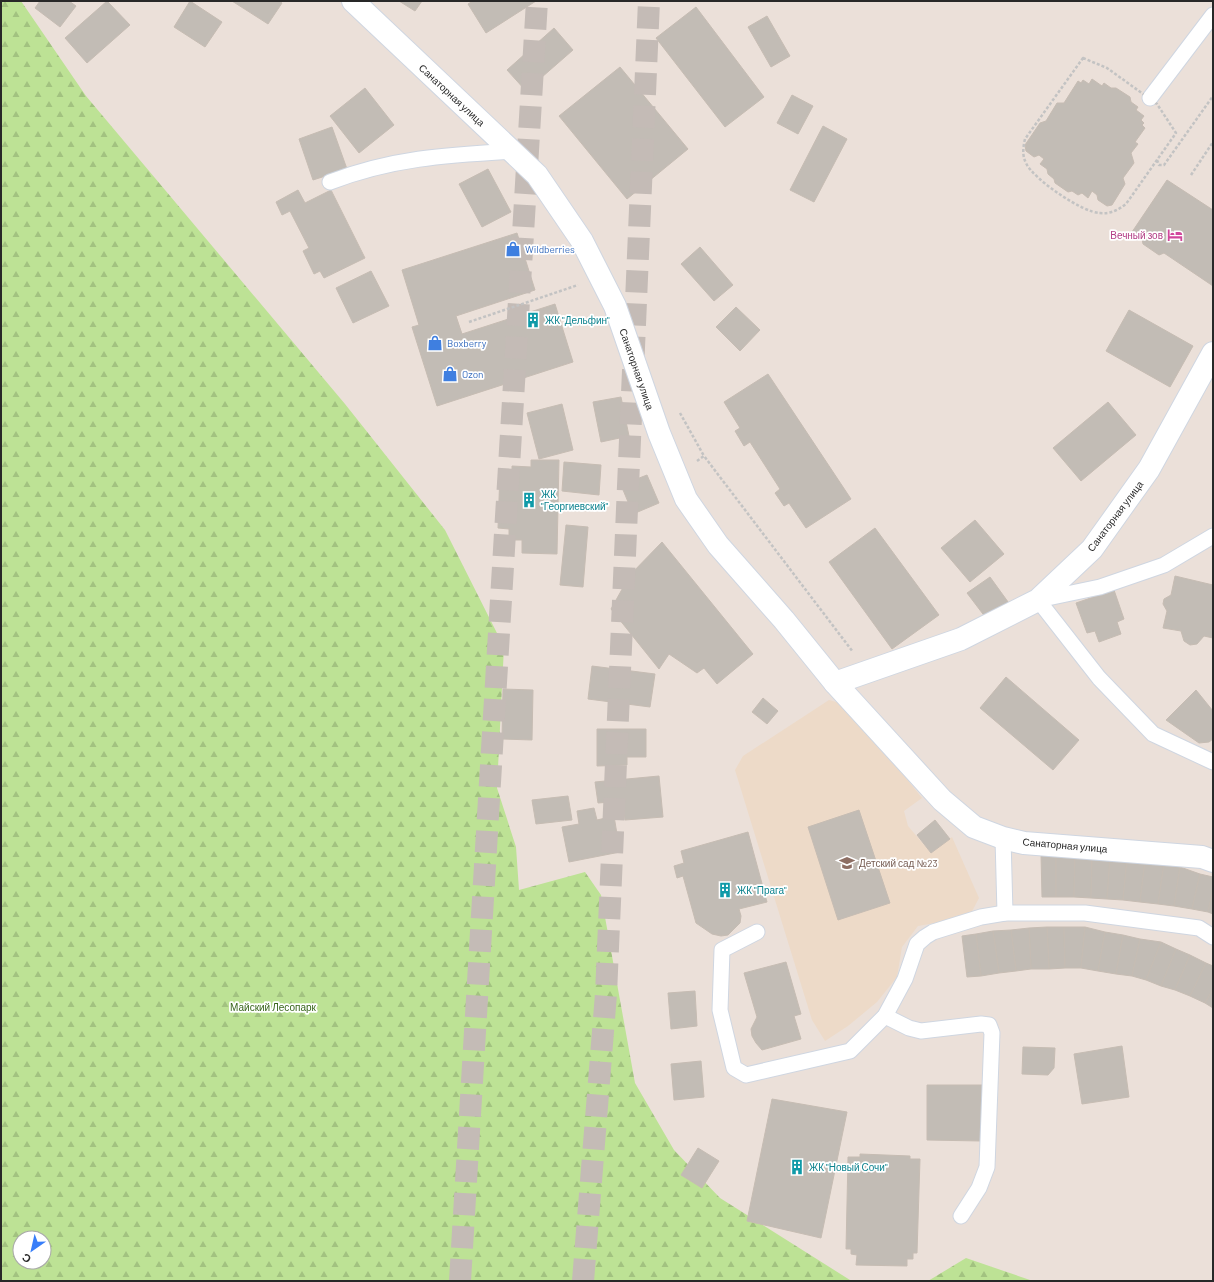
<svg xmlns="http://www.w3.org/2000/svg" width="1214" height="1282" viewBox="0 0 1214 1282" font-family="Barlow,sans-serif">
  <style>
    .education { fill: #eddac8 }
    .forest { fill: url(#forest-firs); fill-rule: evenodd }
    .building { fill: #c2bcb5; stroke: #c6bcb3 }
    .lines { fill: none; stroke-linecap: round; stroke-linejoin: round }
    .primary-tunnel { stroke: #c4bbb6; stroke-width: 22; stroke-dasharray: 22 11; stroke-linecap: butt }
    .lane-casing { stroke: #cfd6e1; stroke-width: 17 }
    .street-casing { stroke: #cfd6e1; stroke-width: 24 }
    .secondary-casing { stroke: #cfd6e1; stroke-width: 24 }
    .path { stroke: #c3c3c3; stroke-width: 2.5; stroke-dasharray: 3 2; stroke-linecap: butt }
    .lane { stroke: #fff; stroke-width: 15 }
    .street { stroke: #fff; stroke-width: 22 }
    .secondary { stroke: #fff; stroke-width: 22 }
    .labels { text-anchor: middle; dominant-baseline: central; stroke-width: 3.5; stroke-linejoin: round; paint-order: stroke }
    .street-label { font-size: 10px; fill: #282828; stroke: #fff }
    .hotel-label { font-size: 10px; fill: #b23c85; stroke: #fff; text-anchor: end }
    .shop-label { font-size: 10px; fill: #366cbe; stroke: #fff; text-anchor: start }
    .culture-label { font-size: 10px; fill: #0d838f; stroke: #fff; text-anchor: start }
    .education-label { font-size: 10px; fill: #785e54; stroke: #fff; text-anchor: start }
    .park-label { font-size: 10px; fill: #366419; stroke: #fff }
  </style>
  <defs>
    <pattern id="forest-firs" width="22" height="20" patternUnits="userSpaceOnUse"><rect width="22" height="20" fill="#bde295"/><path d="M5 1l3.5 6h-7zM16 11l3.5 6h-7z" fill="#a2c280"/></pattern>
  </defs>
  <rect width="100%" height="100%" fill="#ebe0d9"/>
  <!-- education -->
  <polygon class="education" points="829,700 847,705 922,798 904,811 908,826 931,853 952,837 979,898 969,917 918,926 902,947 897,977 877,1002 848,1026 825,1041 812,1020 735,770 743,756"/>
  <!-- forest -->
  <g class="forest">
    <path d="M1,1H21L86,96L345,404L445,530L504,647L497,788L516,847L519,890L585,872L601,895L635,1083L674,1150L720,1198L850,1280L858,1281H1ZM20,1238H44V1262H20Z"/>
    <polygon points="966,1258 1033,1281 928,1281"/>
  </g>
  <!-- building -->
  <g class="building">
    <polygon points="40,1 69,1 76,6 60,27 35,8"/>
    <polygon points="107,1 130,25 87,63 65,38"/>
    <polygon points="190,1 222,22 205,47 174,27"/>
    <polygon points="232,1 279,1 282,3 268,24"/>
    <polygon points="399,1 422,1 415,11"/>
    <polygon points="473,1 536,1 486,33 468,4"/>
    <polygon points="696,7 764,97 725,127 656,38"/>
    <polygon points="767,16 790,56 771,67 748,27"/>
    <polygon points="554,28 573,50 526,91 507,70"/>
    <polygon points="620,67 688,149 627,199 559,116"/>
    <polygon points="1092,79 1102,86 1104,83 1111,88 1116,88 1130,97 1131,102 1138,107 1136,110 1144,116 1141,120 1144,123 1142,125 1145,128 1135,142 1138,144 1131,153 1134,163 1123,178 1125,184 1112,205 1107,206 1098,200 1097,195 1092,191 1088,198 1082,193 1078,195 1072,191 1068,192 1055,183 1054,179 1048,174 1047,169 1040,164 1044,159 1039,155 1034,157 1026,151 1025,145 1040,123 1046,121 1057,103 1064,103 1078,81 1081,83 1083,80 1089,84"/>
    <polygon points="365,88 394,125 359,153 330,116"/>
    <polygon points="792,95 813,106 798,134 777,123"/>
    <polygon points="823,126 847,139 814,202 790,190"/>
    <polygon points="332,127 347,169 313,180 299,139"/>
    <polygon points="488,169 511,212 482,227 459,184"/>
    <polygon points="1167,180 1213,210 1213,286 1164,253 1159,255 1143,244 1142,239 1132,232"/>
    <polygon points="298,190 305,203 331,190 365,258 324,278 320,271 314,274 303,251 309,248 290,211 282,215 276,202"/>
    <polygon points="517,233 535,290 456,316 462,334 555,304 573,362 437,406 412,327 419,325 402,270"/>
    <polygon points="700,247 733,285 714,301 681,264"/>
    <polygon points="371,271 389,306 353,323 336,288"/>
    <polygon points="736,307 760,330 740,351 716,327"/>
    <polygon points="1129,310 1193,346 1170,387 1106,351"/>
    <polygon points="768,374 851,499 806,528 789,503 784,506 775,493 780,489 750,442 744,446 735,431 740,428 724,402"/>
    <polygon points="621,397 629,436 601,442 593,402"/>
    <polygon points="1108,402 1136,435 1081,481 1053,448"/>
    <polygon points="562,404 573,450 539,459 527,413"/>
    <polygon points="531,460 559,460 557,554 522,553 522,540 509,540 509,529 498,528 500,472 512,472 512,466 531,467"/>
    <polygon points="564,462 601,465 599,495 562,491"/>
    <polygon points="647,475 659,503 633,514 621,485"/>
    <polygon points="975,520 1004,554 970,582 941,548"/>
    <polygon points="566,525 588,527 583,587 560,585"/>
    <polygon points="875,528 939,615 892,649 829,562"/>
    <polygon points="662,542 753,654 717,684 704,668 697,673 669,654 659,669 611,609 630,575"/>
    <polygon points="1175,576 1213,585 1213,638 1204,636 1197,644 1190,645 1184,641 1181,631 1163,628 1167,611 1163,604 1164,599 1171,595"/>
    <polygon points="990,577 1011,606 989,622 967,593"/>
    <polygon points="1114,590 1124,619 1117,622 1121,634 1099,642 1095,631 1087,633 1076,603"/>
    <polygon points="592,666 655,674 650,707 588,699"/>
    <polygon points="1006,677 1079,740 1053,770 980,708"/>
    <polygon points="503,689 533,690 532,740 502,739"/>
    <polygon points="1196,690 1213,711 1213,739 1209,742 1199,743 1166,720"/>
    <polygon points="763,698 778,711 767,724 752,712"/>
    <polygon points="597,729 646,729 646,757 627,757 627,765 597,766"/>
    <polygon points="659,776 663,817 625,820 623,801 598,803 595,782"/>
    <polygon points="568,796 572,820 536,824 532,800"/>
    <polygon points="594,808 597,820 614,816 620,852 569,862 562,827 579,824 577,811"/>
    <polygon points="859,810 890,903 838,920 808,827"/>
    <polygon points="935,820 950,839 931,853 917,835"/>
    <polygon points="748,832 767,902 739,909 741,916 740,923 728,935 721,936 712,934 696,923 683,876 677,878 674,866 684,863 681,851"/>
    <polygon points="1041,855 1056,855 1056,897 1042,897"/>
    <polygon points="1056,855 1075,856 1074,897 1056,897"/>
    <polygon points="1075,856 1092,857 1091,898 1074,897"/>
    <polygon points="1092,857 1110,858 1107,899 1091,898"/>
    <polygon points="1110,858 1127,859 1123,900 1107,899"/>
    <polygon points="1127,859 1145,861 1140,902 1123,900"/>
    <polygon points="1145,861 1164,864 1158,904 1140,902"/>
    <polygon points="1164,864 1180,867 1174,906 1158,904"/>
    <polygon points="1180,867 1200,874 1192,909 1174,906"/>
    <polygon points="1200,874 1213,877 1213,889 1208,912 1192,909"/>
    <polygon points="1213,889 1213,914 1208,912"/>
    <polygon points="1047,927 1064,927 1065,968 1049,969"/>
    <polygon points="1047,927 1049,969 1031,969 1029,928"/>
    <polygon points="1064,927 1085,927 1081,968 1065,968"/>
    <polygon points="1085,927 1105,932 1098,971 1081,968"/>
    <polygon points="1029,928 1031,969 1016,971 1011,930"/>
    <polygon points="1011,930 1016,971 999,973 993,931"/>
    <polygon points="993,931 999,973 981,976 976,934"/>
    <polygon points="1105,932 1123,935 1116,974 1098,971"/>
    <polygon points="976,934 981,976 967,977 962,936"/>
    <polygon points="1123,935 1140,939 1132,976 1116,974"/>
    <polygon points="1140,939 1161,942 1146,980 1132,976"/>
    <polygon points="1161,942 1176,949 1161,986 1146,980"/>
    <polygon points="1176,949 1190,955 1175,990 1161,986"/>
    <polygon points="1190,955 1206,963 1190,996 1175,990"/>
    <polygon points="786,962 801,1014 794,1016 801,1039 762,1050 756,1043 752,1036 751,1029 757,1017 744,973"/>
    <polygon points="1206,963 1213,966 1213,989 1205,1003 1190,996"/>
    <polygon points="1213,989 1213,1008 1205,1003"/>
    <polygon points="695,991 697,1026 671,1029 668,993"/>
    <polygon points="1122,1046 1129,1097 1082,1104 1074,1054"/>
    <polygon points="1023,1047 1055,1048 1054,1068 1048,1075 1022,1074"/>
    <polygon points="701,1061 704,1097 674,1100 671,1064"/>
    <polygon points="927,1085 982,1085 981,1141 927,1140"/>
    <polygon points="772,1099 847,1112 821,1238 747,1221"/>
    <polygon points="698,1148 719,1161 702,1188 681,1175"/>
    <polygon points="860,1154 910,1156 910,1159 920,1159 917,1253 913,1253 913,1259 907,1259 907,1266 856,1265 857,1255 851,1254 851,1249 846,1249 848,1157 860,1157"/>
  </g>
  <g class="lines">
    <!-- primary-tunnel -->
    <g class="primary-tunnel">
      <polyline points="460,1281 537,1"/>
      <polyline points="583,1281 606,994 649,1"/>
    </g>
    <!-- lane casing -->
    <g class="lane-casing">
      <g id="lane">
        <polyline points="1150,98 1213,15"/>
        <path d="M330,182C392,158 447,155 513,151"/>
        <polyline points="1213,536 1164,565 1100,587 1038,600 1099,678 1153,734 1213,762"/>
        <polyline points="1003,838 1005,913"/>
        <polyline points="757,932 722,950 720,1010 734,1068 746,1075 850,1051 885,1016 905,979 917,944 925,937 933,932 981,917 1005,913 1085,913 1199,928 1213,937"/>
        <polyline points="885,1016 909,1028 921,1031 981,1024 989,1025 992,1033 987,1167 979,1188 961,1216"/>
      </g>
    </g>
    <!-- street casing -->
    <g class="street-casing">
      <polyline id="street" points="1213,353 1149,469 1092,549 1038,600 961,639 835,683 942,800 974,827 1003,838 1024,843 1202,857 1213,861"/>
    </g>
    <!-- secondary casing -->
    <g class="secondary-casing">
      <polyline id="secondary" points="353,1 537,175 582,241 615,306 659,433 686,499 718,545 784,620 835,683"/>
    </g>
    <!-- path -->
    <g class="path">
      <path d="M1083,58L1107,68L1157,104L1176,133L1126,204C1118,210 1111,214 1100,213C1083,213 1033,179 1026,163C1022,155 1023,148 1025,139Z"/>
      <polyline points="1157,160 1159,165 1164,165 1213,96"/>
      <polyline points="1191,175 1213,142"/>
      <polyline points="469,322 578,285"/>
      <polyline points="680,413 704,456"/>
      <polyline points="697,461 704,456 853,652"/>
    </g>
    <!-- lane -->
    <use href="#lane" class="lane"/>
    <!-- street -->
    <use href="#street" class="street"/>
    <!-- secondary -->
    <use href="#secondary" class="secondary"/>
  </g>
  <!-- icons -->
  <defs>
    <g id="hotel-bare" transform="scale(1.2)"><path d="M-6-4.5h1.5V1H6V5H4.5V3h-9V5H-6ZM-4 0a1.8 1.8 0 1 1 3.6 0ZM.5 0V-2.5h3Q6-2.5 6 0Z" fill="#d1479c" stroke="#fff" stroke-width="2.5" paint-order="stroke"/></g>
    <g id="shop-bare" transform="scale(1.2)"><path d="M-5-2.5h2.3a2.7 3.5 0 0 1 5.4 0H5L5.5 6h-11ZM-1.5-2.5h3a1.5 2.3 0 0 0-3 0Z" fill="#3f7fe0" stroke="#fff" stroke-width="2.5" paint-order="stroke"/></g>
    <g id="building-bare" transform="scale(1.2)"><path d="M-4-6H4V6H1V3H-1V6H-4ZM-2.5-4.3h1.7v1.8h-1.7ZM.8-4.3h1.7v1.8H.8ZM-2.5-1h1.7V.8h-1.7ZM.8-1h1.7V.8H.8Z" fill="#0f9aa8" stroke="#fff" stroke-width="2.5" paint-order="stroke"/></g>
    <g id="school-bare" transform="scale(1.2)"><path d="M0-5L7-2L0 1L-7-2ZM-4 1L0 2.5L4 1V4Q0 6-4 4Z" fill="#8d6e63" stroke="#fff" stroke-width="2.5" paint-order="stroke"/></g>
  </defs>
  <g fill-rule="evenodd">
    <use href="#hotel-bare" x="1175" y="235"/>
    <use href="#shop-bare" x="513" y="249"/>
    <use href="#building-bare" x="533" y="320"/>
    <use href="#shop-bare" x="435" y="343"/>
    <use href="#shop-bare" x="450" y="374"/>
    <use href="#building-bare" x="529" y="500"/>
    <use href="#school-bare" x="847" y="863"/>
    <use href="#building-bare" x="725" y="890"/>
    <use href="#building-bare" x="797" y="1167"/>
  </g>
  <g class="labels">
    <!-- street labels -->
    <g class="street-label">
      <text transform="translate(452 95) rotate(43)">Санаторная улица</text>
      <text transform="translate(637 369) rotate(71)">Санаторная улица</text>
      <text transform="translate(1115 516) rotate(-53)">Санаторная улица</text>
      <text transform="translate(1065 845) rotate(5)">Санаторная улица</text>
    </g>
    <!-- hotel labels -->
    <g class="hotel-label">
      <text x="1163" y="235">Вечный зов</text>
    </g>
    <!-- shop labels -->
    <g class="shop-label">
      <text x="525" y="249">Wildberries</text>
      <text x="447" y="343">Boxberry</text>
      <text x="462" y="374">Ozon</text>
    </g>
    <!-- culture labels -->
    <g class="culture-label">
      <text x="545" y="320">ЖК "Дельфин"</text>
      <text x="541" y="494">ЖК<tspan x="541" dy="12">"Георгиевский"</tspan></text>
      <text x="737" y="890">ЖК "Прага"</text>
      <text x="809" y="1167">ЖК "Новый Сочи"</text>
    </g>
    <!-- education labels -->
    <g class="education-label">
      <text x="859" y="863">Детский сад №23</text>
    </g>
    <!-- park labels -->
    <g class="park-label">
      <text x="273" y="1007">Майский Лесопарк</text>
    </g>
  </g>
  <!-- border -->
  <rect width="1214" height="1282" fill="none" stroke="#282828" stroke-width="4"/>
  <!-- north arrow -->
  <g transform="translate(32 1250) rotate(214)"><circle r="19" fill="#ffffff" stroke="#a9a9a9"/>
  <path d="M0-3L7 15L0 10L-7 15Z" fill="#387ef9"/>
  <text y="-6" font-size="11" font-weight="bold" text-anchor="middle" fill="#282828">С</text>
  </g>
</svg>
